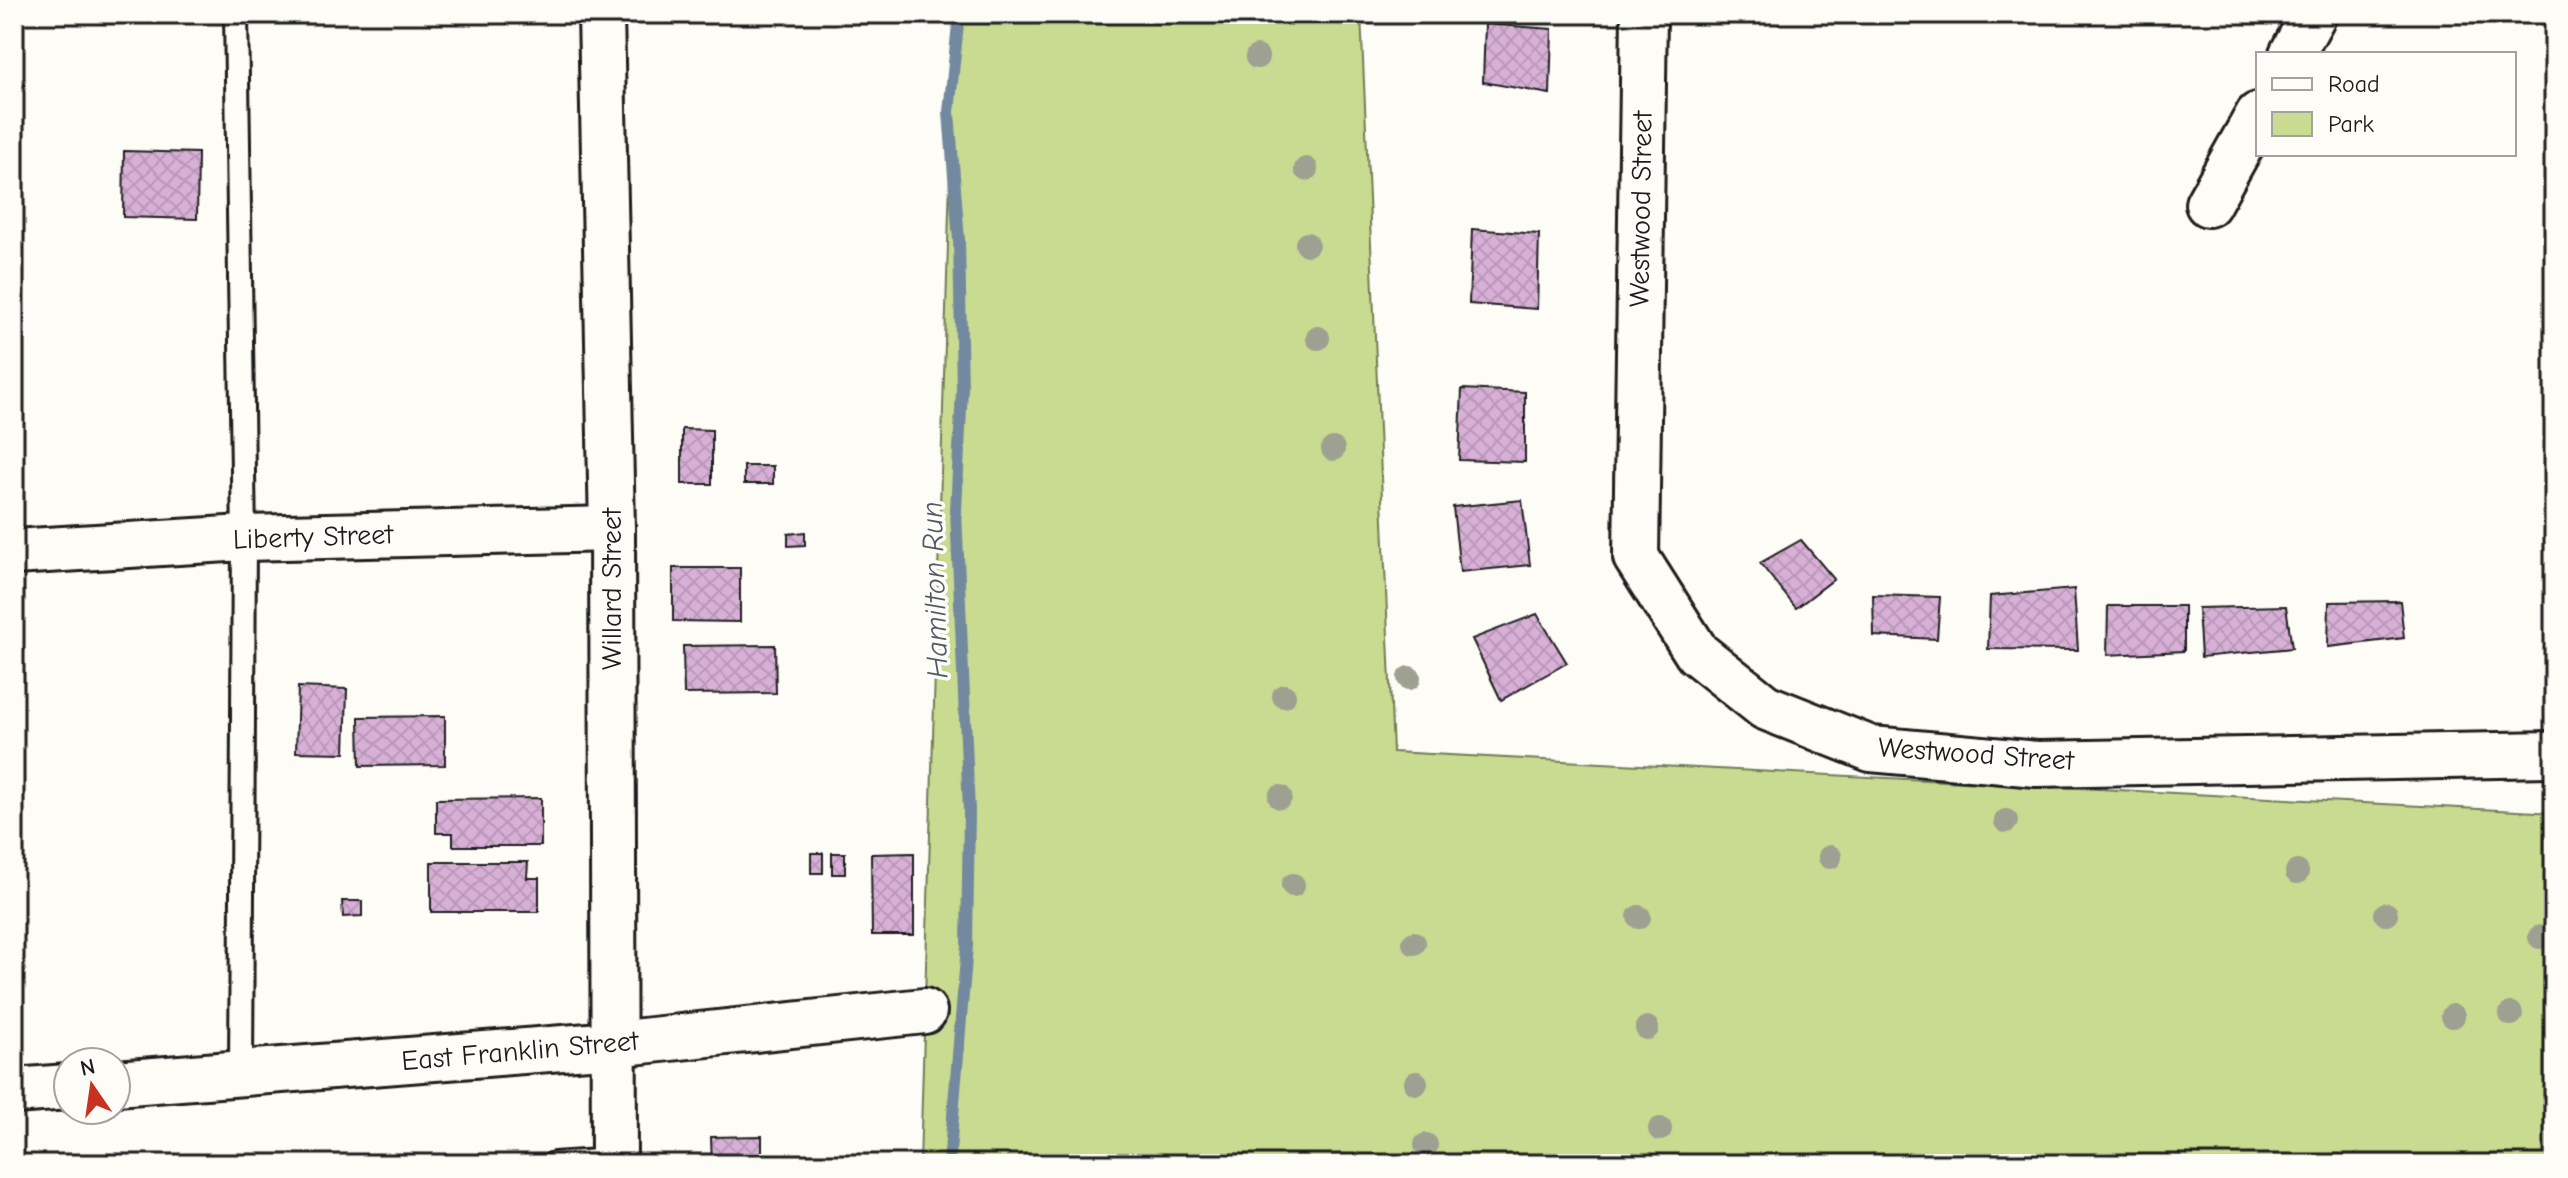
<svg xmlns="http://www.w3.org/2000/svg" width="2568" height="1178" viewBox="0 0 2568 1178" font-family="'Comic Neue',sans-serif">
  <style>
    .green { fill: #c9db90; stroke: #727c56; stroke-width: 2 }
    .lines { fill: none; stroke-linecap: round; stroke-linejoin: round }
    .stream { stroke: #73899f; stroke-width: 12 }
    .building { fill: url(#building-cross-hatch); stroke: #1c1c1c; stroke-width: 2 }
    .lane-casing { stroke: #1c1c1c; stroke-width: 28 }
    .street-casing { stroke: #1c1c1c; stroke-width: 50 }
    .lane { stroke: #fdfcf7; stroke-width: 22 }
    .street { stroke: #fdfcf7; stroke-width: 44 }
    .tree { fill: #9ea092 }
    .labels { text-anchor: middle; dominant-baseline: central; stroke-width: 7; stroke-linejoin: round; paint-order: stroke }
    .street-label { font-size: 28px; fill: #1c1c1c; stroke: #fdfcf7 }
    .water-label { font-size: 30px; font-style: italic; fill: #4f5c68; stroke: #fdfcf7 }
  </style>
  <defs>
    <pattern id="building-cross-hatch" width="8" height="8" patternUnits="userSpaceOnUse" patternTransform="scale(2)"><rect width="8" height="8" fill="#d8b0d7"/><path d="M0 0l8 8M0 8l8-8" fill="none" stroke="#b997b8"/></pattern>
  </defs>
  <rect width="100%" height="100%" fill="#fdfcf7"/>
  <filter id="ink" filterUnits="userSpaceOnUse"><feTurbulence type="fractalNoise" baseFrequency=".0125" numOctaves="2"/><feDisplacementMap in="SourceGraphic" scale="16" xChannelSelector="R" yChannelSelector="G"/><feConvolveMatrix kernelMatrix="1 2 1 2 8 2 1 2 1" color-interpolation-filters="sRGB"/></filter>
  <g filter="url(#ink)">
    <!-- green -->
    <polygon class="green" points="955,14 1361,14 1393,752 2554,813 2554,1164 920,1164"/>
    <g class="lines">
      <!-- stream -->
      <polyline class="stream" points="949,1164 967,946 969,811 956,511 962,389 959,240 949,112 959,14"/>
    </g>
    <!-- building -->
    <g class="building">
      <polygon points="1485,24 1552,29 1550,94 1483,82"/>
      <polygon points="124,151 198,153 197,219 123,217"/>
      <polygon points="1472,229 1539,234 1537,309 1469,304"/>
      <polygon points="1462,389 1525,392 1525,462 1459,460"/>
      <polygon points="682,429 712,430 712,484 682,484"/>
      <rect x="744" y="466" width="29" height="18"/>
      <polygon points="1522,500 1530,565 1460,572 1453,507"/>
      <polygon points="805,532 805,545 788,546 788,534"/>
      <polygon points="1801,540 1834,579 1796,608 1760,563"/>
      <polygon points="673,568 740,568 740,622 673,621"/>
      <polygon points="2074,589 2078,650 1988,649 1990,596"/>
      <polygon points="1873,595 1940,597 1937,639 1874,636"/>
      <polygon points="2400,601 2404,638 2328,647 2329,602"/>
      <polygon points="2108,606 2184,606 2184,651 2107,655"/>
      <polygon points="2286,606 2292,648 2201,657 2198,608"/>
      <polygon points="1537,614 1567,663 1501,700 1472,639"/>
      <polygon points="775,645 776,693 684,694 683,646"/>
      <polygon points="298,687 347,689 345,753 296,752"/>
      <polygon points="445,716 445,765 360,766 359,717"/>
      <polygon points="541,798 541,846 453,846 453,833 436,833 436,799"/>
      <rect x="811" y="853" width="12" height="20"/>
      <rect x="832" y="853" width="13" height="21"/>
      <polygon points="914,853 914,935 872,935 871,854"/>
      <polygon points="431,862 528,862 527,878 539,878 539,912 431,912"/>
      <polygon points="342,901 362,901 362,916 343,917"/>
      <polygon points="762,1136 762,1164 712,1164 711,1137"/>
    </g>
    <g class="lines">
      <!-- lane casing -->
      <g class="lane-casing">
        <g id="lane">
          <polyline points="236,14 244,538 241,1073"/>
          <polyline points="554,1164 614,1160"/>
        </g>
      </g>
      <!-- street casing -->
      <g class="street-casing">
        <g id="street">
          <polyline points="601,14 612,529 614,1164"/>
          <polyline points="1644,14 1636,557 1697,653 1765,707 1871,749 2037,764 2554,754"/>
          <polyline points="2292,54 2314,14"/>
          <polyline points="2208,204 2258,115"/>
          <polyline points="14,552 244,538 612,529"/>
          <polyline points="116,1083 614,1044 924,1011"/>
          <polyline points="14,1091 68,1087"/>
        </g>
      </g>
      <!-- lane -->
      <use href="#lane" class="lane"/>
      <!-- street -->
      <use href="#street" class="street"/>
    </g>
    <!-- trees -->
    <g class="tree">
      <circle cx="1257" cy="57" r="12"/>
      <circle cx="1306" cy="169" r="12"/>
      <circle cx="1307" cy="244" r="12"/>
      <circle cx="1318" cy="338" r="12"/>
      <circle cx="1333" cy="449" r="12"/>
      <circle cx="1409" cy="678" r="12"/>
      <circle cx="1284" cy="696" r="12"/>
      <circle cx="1280" cy="797" r="12"/>
      <circle cx="2006" cy="821" r="12"/>
      <circle cx="1830" cy="857" r="12"/>
      <circle cx="2297" cy="872" r="12"/>
      <circle cx="1293" cy="885" r="12"/>
      <circle cx="2386" cy="914" r="12"/>
      <circle cx="1639" cy="917" r="12"/>
      <circle cx="2540" cy="937" r="12"/>
      <circle cx="1414" cy="943" r="12"/>
      <circle cx="2511" cy="1014" r="12"/>
      <circle cx="2453" cy="1016" r="12"/>
      <circle cx="1647" cy="1028" r="12"/>
      <circle cx="1416" cy="1083" r="12"/>
      <circle cx="1660" cy="1129" r="12"/>
      <circle cx="1426" cy="1145" r="12"/>
    </g>
  </g>
  <g class="labels">
    <!-- street labels -->
    <g class="street-label">
      <text transform="translate(1641 209) rotate(-89)">Westwood Street</text>
      <text transform="translate(313 537) rotate(-2)">Liberty Street</text>
      <text transform="translate(612 589) rotate(-90)">Willard Street</text>
      <text transform="translate(1976 754) rotate(4)">Westwood Street</text>
      <text transform="translate(520 1051) rotate(-5)">East Franklin Street</text>
    </g>
    <!-- water labels -->
    <g class="water-label">
      <text transform="translate(935 590) rotate(-92)">Hamilton Run</text>
    </g>
  </g>
  <!-- margin -->
  <rect width="2568" height="1178" fill="none" stroke="#fdfcf7" stroke-width="48"/>
  <rect x="24" y="24" width="2520" height="1130" fill="none" stroke="#1c1c1c" stroke-width="3" filter="url(#ink)"/>
  <!-- legend -->
  <rect x="2256" y="52" width="260" height="104" fill="#fdfcf7" stroke="#a3a29f" stroke-width="2"/>
  <rect x="2272" y="78" width="40" height="12" fill="#fdfcf7" stroke="#a3a29f" stroke-width="2"/>
  <text x="2328" y="92" font-size="24" fill="#1c1c1c">Road</text>
  <rect x="2272" y="112" width="40" height="24" fill="#c9db90" stroke="#a3a29f" stroke-width="2"/>
  <text x="2328" y="132" font-size="24" fill="#1c1c1c">Park</text>
  <!-- north arrow -->
  <g transform="translate(92 1086) rotate(347)"><circle r="38" fill="#fdfcf7" stroke="#a3a29f" stroke-width="2"/>
  <path d="M0-6L14 30L0 20L-14 30Z" fill="#c8321e"/>
  <text y="-12" font-size="22" font-weight="bold" text-anchor="middle" fill="#1c1c1c">N</text>
  </g>
</svg>
